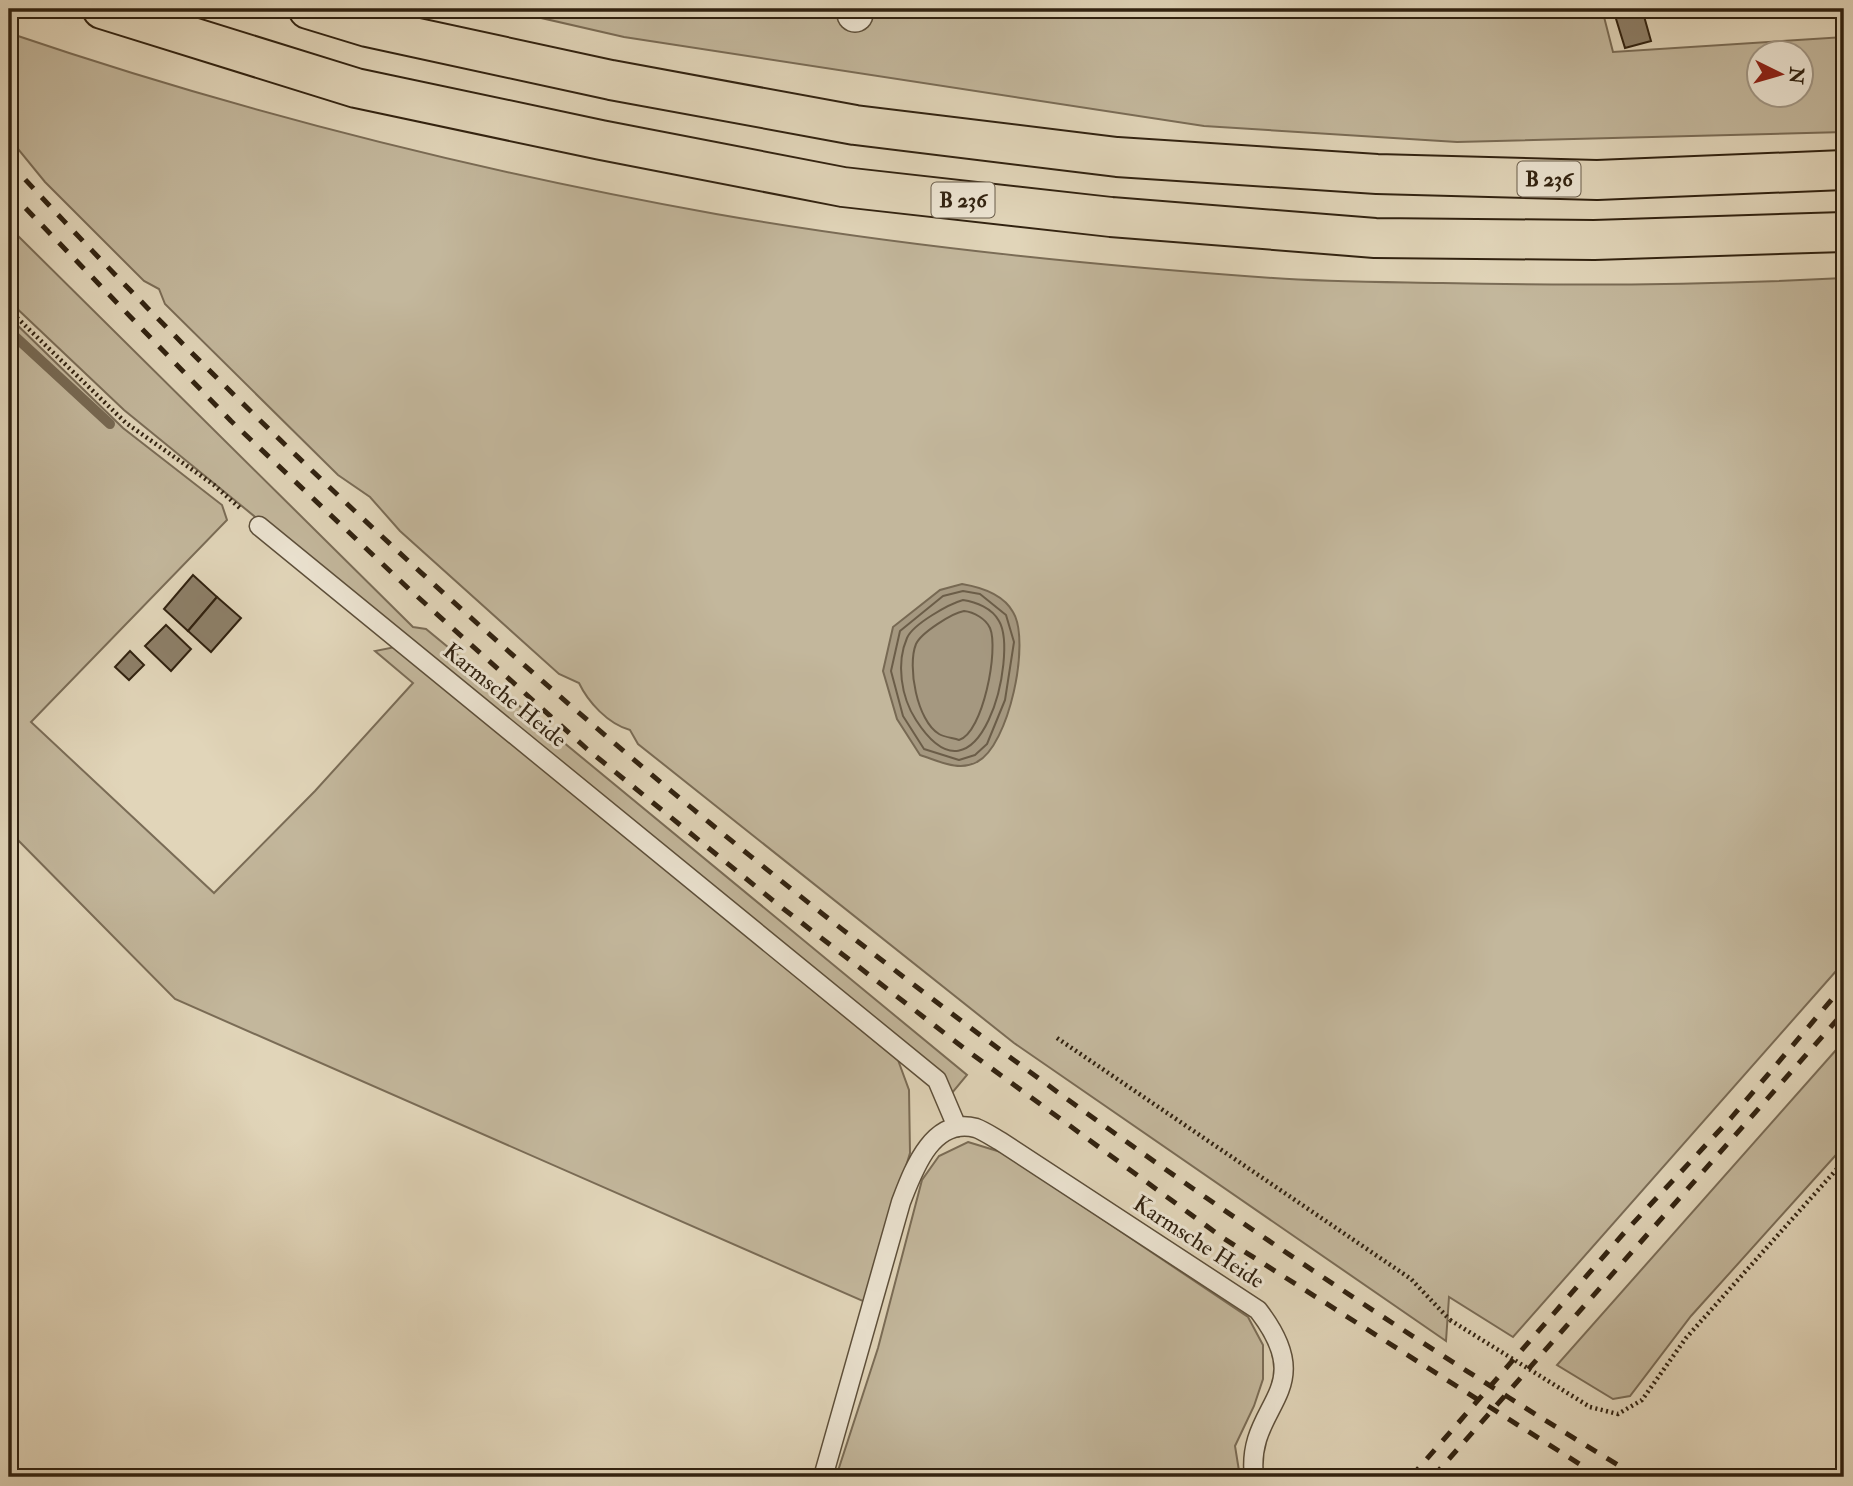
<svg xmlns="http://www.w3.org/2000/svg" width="1853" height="1486" viewBox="0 0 1853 1486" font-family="'IM FELL Double Pica',serif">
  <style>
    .green { fill: #c3b79c; stroke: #7a6c56; stroke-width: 2; fill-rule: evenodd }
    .water { fill: #a59880; stroke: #776953; stroke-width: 2 }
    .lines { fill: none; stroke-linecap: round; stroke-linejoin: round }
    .shore { stroke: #6b5d48; stroke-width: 2 }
    .stream { stroke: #776953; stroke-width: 10 }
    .building { fill: #8d7f68; stroke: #312210; stroke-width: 2 }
    .lane-casing { stroke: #5d4f3a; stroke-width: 21 }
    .street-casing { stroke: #5d4f3a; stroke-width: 38 }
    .highway-casing { stroke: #312210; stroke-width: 42 }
    .path { stroke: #312210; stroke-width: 4.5; stroke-dasharray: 2 3.5; stroke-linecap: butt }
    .lane { stroke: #ece4d2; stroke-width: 18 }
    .street { stroke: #ece4d2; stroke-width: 35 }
    .highway { stroke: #e1d5b9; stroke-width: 38 }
    .rail { stroke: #312210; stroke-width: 5; stroke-dasharray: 12 12; stroke-linecap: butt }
    .path-bridge { stroke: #312210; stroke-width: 4.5; stroke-dasharray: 2 3.5; stroke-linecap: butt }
    .labels { text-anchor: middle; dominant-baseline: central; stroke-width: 6; stroke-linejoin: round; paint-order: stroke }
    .shield { fill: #ece4d2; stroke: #695c4a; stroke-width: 2 }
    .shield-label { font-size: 21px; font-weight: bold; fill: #312210 }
    .street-label { font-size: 23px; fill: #312210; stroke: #ece4d2 }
  </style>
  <rect width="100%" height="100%" fill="#e1d5b9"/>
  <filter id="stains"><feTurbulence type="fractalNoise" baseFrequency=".00286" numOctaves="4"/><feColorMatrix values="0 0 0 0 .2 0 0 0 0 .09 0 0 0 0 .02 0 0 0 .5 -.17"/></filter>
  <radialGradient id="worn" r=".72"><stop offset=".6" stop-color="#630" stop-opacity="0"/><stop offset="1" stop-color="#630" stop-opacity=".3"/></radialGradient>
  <!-- green -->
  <g class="green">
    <path d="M502,9H1602L1613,52L1844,37V132L1457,142L1204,126L624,37ZM1758,52H1800V94H1758Z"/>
    <path d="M9,33C238,111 477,171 716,214C899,246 1087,265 1273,278C1329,282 1386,282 1442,283C1576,286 1710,285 1844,278V962L1513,1337L1449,1297L1446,1341L1014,1043L638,744L630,730C608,724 588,702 579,683L559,674L400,531L370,497L338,475L165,304L159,289L144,281L45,182L9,138Z"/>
    <polygon points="9,227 413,627 426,629 967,1075 952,1093 930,1067 124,410 9,301"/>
    <polygon points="9,317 123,428 222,505 227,520 31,722 214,893 315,791 413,683 375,651 395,647 898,1060 909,1090 910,1153 865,1302 175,999 9,831"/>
    <polygon points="1844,1041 1844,1146 1691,1316 1630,1396 1613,1399 1557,1365"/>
    <polygon points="968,1142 1004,1153 1248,1317 1263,1345 1263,1379 1254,1406 1235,1446 1240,1477 836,1477 878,1348 922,1180 939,1156"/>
  </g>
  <!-- water -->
  <path class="water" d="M962,584C980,587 1003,594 1013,612C1031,641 1009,746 977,762C959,772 939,761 920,755L897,719L883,671L893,627L940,590Z"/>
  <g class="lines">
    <!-- shore -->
    <g class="shore">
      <polygon points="963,591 980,594 1006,615 1014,642 1005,700 987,744 975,755 959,760 924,749 903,716 891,671 900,631 943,596"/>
      <path d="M963,600C976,602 992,608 999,621C1019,655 979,818 916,720C901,697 896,663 907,638C913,624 949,604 963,600Z"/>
      <path d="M964,611C974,612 986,619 990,628C999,649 983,733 959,740C953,738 944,737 939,734C917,721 907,666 916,644C921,633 952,613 964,611Z"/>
    </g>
    <!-- stream -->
    <polyline class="stream" points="9,331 110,424"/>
  </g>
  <!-- building -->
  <g class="building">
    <polygon points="1613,9 1642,9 1651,41 1625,48"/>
    <polygon points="193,575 217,597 188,631 164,609"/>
    <polygon points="217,597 241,618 211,652 188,631"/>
    <polygon points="166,625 191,649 171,671 145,646"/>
    <polygon points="130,651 144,665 129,680 115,667"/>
  </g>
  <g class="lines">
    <!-- lane casing -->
    <g class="lane-casing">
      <g id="lane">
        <polyline points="259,526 937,1080 957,1127"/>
        <path d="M823,1477L901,1202C913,1171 932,1116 976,1128C984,1131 993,1137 1000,1141L1258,1310C1322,1393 1245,1403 1254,1477"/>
      </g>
    </g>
    <!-- street casing -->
    <g class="street-casing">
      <polyline id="street" points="855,9 855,14"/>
    </g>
    <!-- highway casing -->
    <g class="highway-casing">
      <g id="highway">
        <polyline points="102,9 356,88 601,140 843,187 1111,217 1375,238 1594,240 1844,232"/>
        <polyline points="308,9 367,27 611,80 855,125 1117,157 1377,174 1597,180 1844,170"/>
      </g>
    </g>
    <!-- path -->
    <g class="path">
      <polyline points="9,310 126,423 214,485 241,509"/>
      <polyline points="1057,1038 1411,1279 1450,1320"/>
      <polyline points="1590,1407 1618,1414 1642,1400 1686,1338 1844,1161"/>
    </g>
    <!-- lane -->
    <use href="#lane" class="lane"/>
    <!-- street -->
    <use href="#street" class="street"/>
    <!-- highway -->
    <use href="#highway" class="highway"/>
    <!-- rail -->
    <g class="rail">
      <path d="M9,162C483,677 1039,1116 1638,1477"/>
      <polyline points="9,191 231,421 409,589 587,749 776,903 965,1049 1223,1238 1600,1477"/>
      <polyline points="1411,1477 1624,1233 1731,1118 1844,985"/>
      <polyline points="1433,1477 1844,1012"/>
    </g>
    <!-- path-bridge -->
    <polyline class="path-bridge" points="1450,1320 1590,1407"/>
  </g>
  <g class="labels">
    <!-- shield labels -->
    <g class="shield">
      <rect x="1517.5" y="161.5" width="63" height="35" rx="5"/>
      <rect x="931.5" y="182.5" width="63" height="35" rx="5"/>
    </g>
    <g class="shield-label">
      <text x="1549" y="179">B 236</text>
      <text x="963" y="200">B 236</text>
    </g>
    <!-- street labels -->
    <g class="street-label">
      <text transform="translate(505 695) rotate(39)">Karmsche Heide</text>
      <text transform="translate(1199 1242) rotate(33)">Karmsche Heide</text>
    </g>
  </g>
  <!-- margin -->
  <rect width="1853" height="1486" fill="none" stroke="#e1d5b9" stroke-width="35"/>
  <rect x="10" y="10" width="1832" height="1465" fill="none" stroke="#312210" stroke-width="3.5"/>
  <rect x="18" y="18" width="1818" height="1451" fill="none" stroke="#312210" stroke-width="2"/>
  <!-- north arrow -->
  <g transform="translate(1780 74) rotate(95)"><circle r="33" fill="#ece4d2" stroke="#a19684" stroke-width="2"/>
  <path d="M0-5L12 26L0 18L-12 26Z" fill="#8f2418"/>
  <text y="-10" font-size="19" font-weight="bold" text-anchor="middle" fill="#312210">N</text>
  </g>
  <rect width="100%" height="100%" filter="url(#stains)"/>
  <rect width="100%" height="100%" fill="url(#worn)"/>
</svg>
